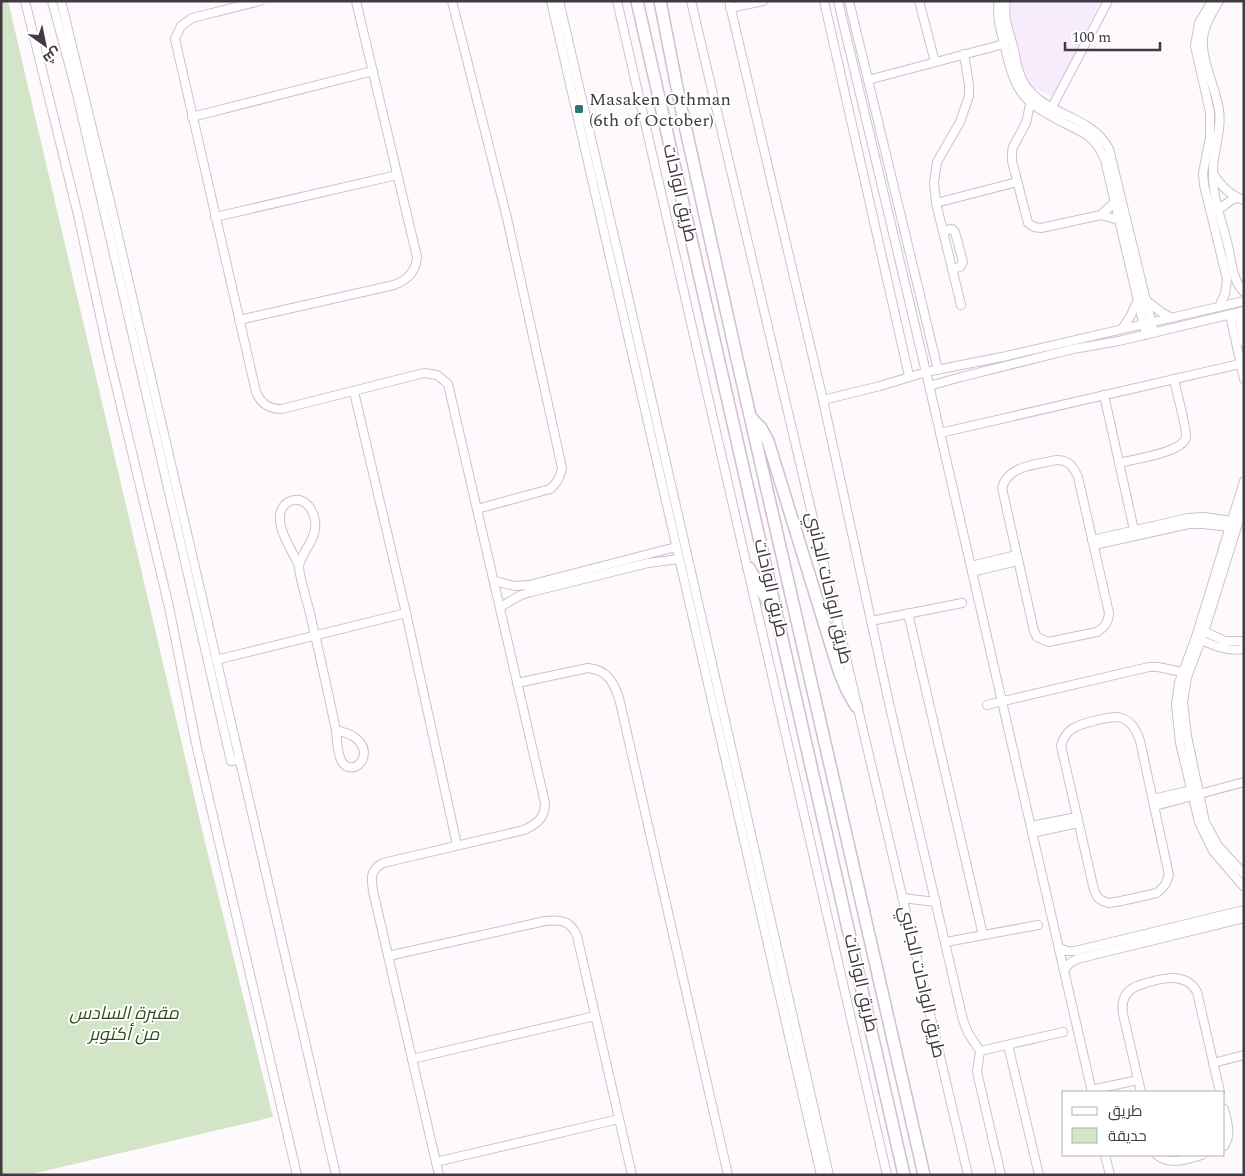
<svg xmlns="http://www.w3.org/2000/svg" width="1245" height="1176" viewBox="0 0 1245 1176" font-family="Spectral,Cairo,serif">
  <style>
    .education { fill: #f7ecfc }
    .green { fill: #d2e5c6 }
    .lines { fill: none; stroke-linecap: round; stroke-linejoin: round }
    .minor-casing { stroke: #d0bed2; stroke-width: 10 }
    .highway-casing { stroke: #d0bed2; stroke-width: 14 }
    .minor { stroke: #fff; stroke-width: 8 }
    .highway { stroke: #fff; stroke-width: 11 }
    .poi-dot { fill: #2c7674; stroke: #fff; stroke-width: 2 }
    .labels { text-anchor: middle; dominant-baseline: central; stroke-width: 4; stroke-linejoin: round; paint-order: stroke }
    .poi-label { font-size: 18px; fill: #413a42; stroke: #fff; text-anchor: start }
    .street-label { font-size: 18px; fill: #413a42; stroke: #fff }
    .park-label { font-size: 18px; font-style: italic; fill: #324c1e; stroke: #fff }
  </style>
  <rect width="100%" height="100%" fill="#fdf9fd"/>
  <!-- education -->
  <polygon class="education" points="1012,1 1101,1 1053,98 1031,86 1024,72 1010,13"/>
  <!-- green -->
  <polygon class="green" points="1,1 8,1 203,834 273,1117 28,1175 1,1175"/>
  <g class="lines">
    <!-- minor casing -->
    <g class="minor-casing">
      <g id="minor">
        <polyline points="25,1 78,215 108,352 169,607 197,748 297,1175"/>
        <polyline points="52,1 77,94 231,761 239,760"/>
        <polyline points="61,1 113,214 336,1175"/>
        <path d="M260,1L192,18L181,26L175,39L256,392C261,404 269,409 282,409L424,373L437,375L448,384L545,803C545,818 537,824 524,830L383,863C370,870 371,878 373,891L439,1175"/>
        <path d="M452,1L507,218L562,468C560,478 557,483 550,489L477,509"/>
        <polyline points="551,1 821,1175"/>
        <polyline points="559,1 627,292 829,1175"/>
        <polyline points="617,1 887,1175"/>
        <polyline points="691,1 968,1175"/>
        <polyline points="729,1 823,400 889,703 963,1020 968,1033 980,1051 977,1072 1001,1175"/>
        <polyline points="824,1 909,376"/>
        <polyline points="838,1 926,372 1092,1092"/>
        <polyline points="849,1 938,370"/>
        <polyline points="919,1 935,62"/>
        <path d="M999,1C996,16 1001,32 1005,47C1008,60 1011,75 1018,87C1030,110 1065,122 1087,135C1096,142 1100,149 1105,160L1146,335"/>
        <path d="M1006,1C1003,16 1009,32 1013,46C1016,58 1017,72 1024,83C1043,116 1091,114 1109,149L1154,333"/>
        <polyline points="1212,1 1199,23 1195,46 1210,112 1210,137 1203,173 1204,185 1227,279 1225,294 1219,307"/>
        <path d="M1219,1C1212,13 1204,25 1203,39C1201,60 1216,89 1219,110C1222,132 1213,150 1213,171C1212,196 1221,218 1227,242C1232,259 1231,279 1244,292"/>
        <polyline points="730,8 763,1"/>
        <polyline points="868,80 1004,44"/>
        <polyline points="1031,100 1026,123 1013,147 1012,152 1012,161 1028,223 1034,227 1041,228 1101,215 1119,220"/>
        <polyline points="1052,107 1108,1"/>
        <polyline points="192,117 373,71"/>
        <path d="M1213,173C1220,185 1231,196 1244,200"/>
        <polyline points="936,203 1017,182"/>
        <path d="M1214,211C1221,211 1227,200 1237,198"/>
        <polyline points="1101,215 1115,202 1119,201"/>
        <polyline points="215,217 397,175"/>
        <polyline points="943,231 952,229 955,232 963,262 960,267 952,269"/>
        <polyline points="1147,301 1161,312 1172,318"/>
        <polyline points="961,305 936,203 934,182 937,162 960,122 969,96 969,85 964,54"/>
        <polyline points="1238,313 1244,342"/>
        <polyline points="1230,315 1244,379"/>
        <path d="M239,320L394,285C408,280 416,271 417,257L356,1"/>
        <polyline points="1122,329 1130,317 1138,300"/>
        <polyline points="929,386 961,377 1073,349 1119,341 1244,311"/>
        <polyline points="354,392 406,613 457,845"/>
        <polyline points="1104,395 1134,530"/>
        <polyline points="823,400 880,386 926,372 1002,357 1244,301"/>
        <polyline points="940,433 1244,363"/>
        <path d="M1056,460C1069,460 1073,466 1078,477L1109,613C1108,623 1105,627 1097,632L1048,642L1037,637L1034,631L1002,488C1008,465 1036,465 1056,460Z"/>
        <path d="M1119,463C1133,459 1183,453 1186,437C1187,428 1176,391 1174,379"/>
        <polyline points="1244,481 1196,637 1179,683 1176,705 1180,743 1199,822 1213,851 1244,887"/>
        <polyline points="1244,504 1204,632 1187,677 1183,702 1187,736 1205,822 1218,846 1244,874"/>
        <polyline points="1092,540 1188,518 1204,517 1231,521"/>
        <polyline points="1094,545 1189,524 1203,524 1229,527"/>
        <path d="M299,565C292,551 281,535 280,520C278,496 310,490 315,521C318,540 299,554 299,567C300,581 308,603 311,618C320,655 328,693 336,730C337,739 337,752 341,760C352,781 378,753 354,737C349,733 342,732 336,730"/>
        <polyline points="971,566 1016,555"/>
        <polyline points="972,572 1017,561"/>
        <polyline points="494,581 515,586 529,585 676,547"/>
        <polyline points="500,607 521,595 531,592 648,563 679,559"/>
        <polyline points="908,613 983,935"/>
        <polyline points="871,621 962,603"/>
        <polyline points="1201,630 1225,641 1244,641"/>
        <path d="M1197,638C1212,645 1227,652 1244,649"/>
        <polyline points="216,660 406,613"/>
        <path d="M517,683L588,668C607,670 613,681 619,698L728,1175"/>
        <polyline points="987,705 1149,667 1158,667 1182,672"/>
        <path d="M1118,717C1131,720 1136,729 1140,741L1169,875L1165,885L1157,893L1121,901L1109,903L1103,901L1098,898L1094,890L1061,746C1063,739 1066,733 1072,729C1081,723 1107,717 1118,717Z"/>
        <polyline points="1153,799 1195,789"/>
        <polyline points="1155,806 1244,782"/>
        <polyline points="1031,826 1077,817"/>
        <polyline points="1032,833 1078,823"/>
        <polyline points="902,898 936,902"/>
        <polyline points="946,942 1038,925"/>
        <polyline points="1059,948 1067,951 1075,951 1244,910"/>
        <path d="M388,956L545,921C561,919 571,921 577,936L632,1175"/>
        <polyline points="1064,970 1070,963 1077,959 1244,918"/>
        <polyline points="1008,1045 1039,1175"/>
        <polyline points="980,1051 1063,1032"/>
        <polyline points="412,1059 595,1016"/>
        <polyline points="1213,1063 1244,1055"/>
        <polyline points="1091,1090 1138,1080"/>
        <path d="M1141,1092L1123,1014C1121,1001 1125,991 1137,986C1157,979 1185,970 1197,992L1220,1092"/>
        <path d="M1224,1109C1227,1122 1232,1134 1224,1146"/>
        <polyline points="1105,1155 1110,1175"/>
        <path d="M1157,1155C1170,1166 1187,1159 1202,1155"/>
        <polyline points="436,1162 619,1119"/>
      </g>
    </g>
    <!-- highway casing -->
    <g class="highway-casing">
      <g id="highway">
        <polyline points="637,1 904,1175"/>
        <polyline points="660,1 680,103 737,359 924,1175"/>
        <polyline points="751,418 761,428 768,441 839,671 847,690 856,706"/>
        <polyline points="749,568 771,607"/>
      </g>
    </g>
    <!-- minor -->
    <use href="#minor" class="minor"/>
    <!-- highway -->
    <use href="#highway" class="highway"/>
  </g>
  <!-- markers -->
  <rect class="poi-dot" x="574" y="104" width="10" height="10" rx="2.5"/>
  <g class="labels">
    <!-- poi labels -->
    <g class="poi-label">
      <text x="589" y="99">Masaken Othman<tspan x="589" dy="21">(6th of October)</tspan></text>
    </g>
    <!-- street labels -->
    <g class="street-label">
      <text transform="translate(680 193) rotate(77)">طريق الواحات</text>
      <text transform="translate(771 588) rotate(77)">طريق الواحات</text>
      <text transform="translate(829 588) rotate(77)">طريق الواحات الجانبي</text>
      <text transform="translate(922 982) rotate(77)">طريق الواحات الجانبي</text>
      <text transform="translate(861 983) rotate(77)">طريق الواحات</text>
    </g>
    <!-- park labels -->
    <g class="park-label">
      <text x="124" y="1013">مقبرة السادس<tspan x="124" dy="21">من أكتوبر</tspan></text>
    </g>
  </g>
  <!-- border -->
  <rect width="1245" height="1176" fill="none" stroke="#413a42" stroke-width="5"/>
  <!-- legend -->
  <rect x="1062" y="1091" width="162" height="65" fill="#ffffff" stroke="#b3b0b3"/>
  <rect x="1072" y="1107" width="25" height="8" fill="#ffffff" stroke="#b3b0b3"/>
  <text x="1108" y="1116" font-size="15" fill="#413a42">طريق</text>
  <rect x="1072" y="1128" width="25" height="15" fill="#d2e5c6" stroke="#b3b0b3"/>
  <text x="1108" y="1141" font-size="15" fill="#413a42">حديقة</text>
  <!-- north arrow -->
  <g transform="translate(45 45) rotate(147)" stroke="#ffffff" stroke-width="4" paint-order="stroke">
  <path d="M0-4L9 19L0 12L-9 19Z" fill="#413a42"/>
  <text y="-8" font-size="14" font-weight="bold" text-anchor="middle" fill="#413a42">ش</text>
  </g>
  <!-- scale -->
  <path d="M1065 42v8h95v-8" fill="none" stroke="#413a42" stroke-width="2.5"/>
  <text x="1072" y="42" font-size="15" fill="#413a42" stroke="#ffffff" stroke-width="4" paint-order="stroke">100 m</text>
</svg>
